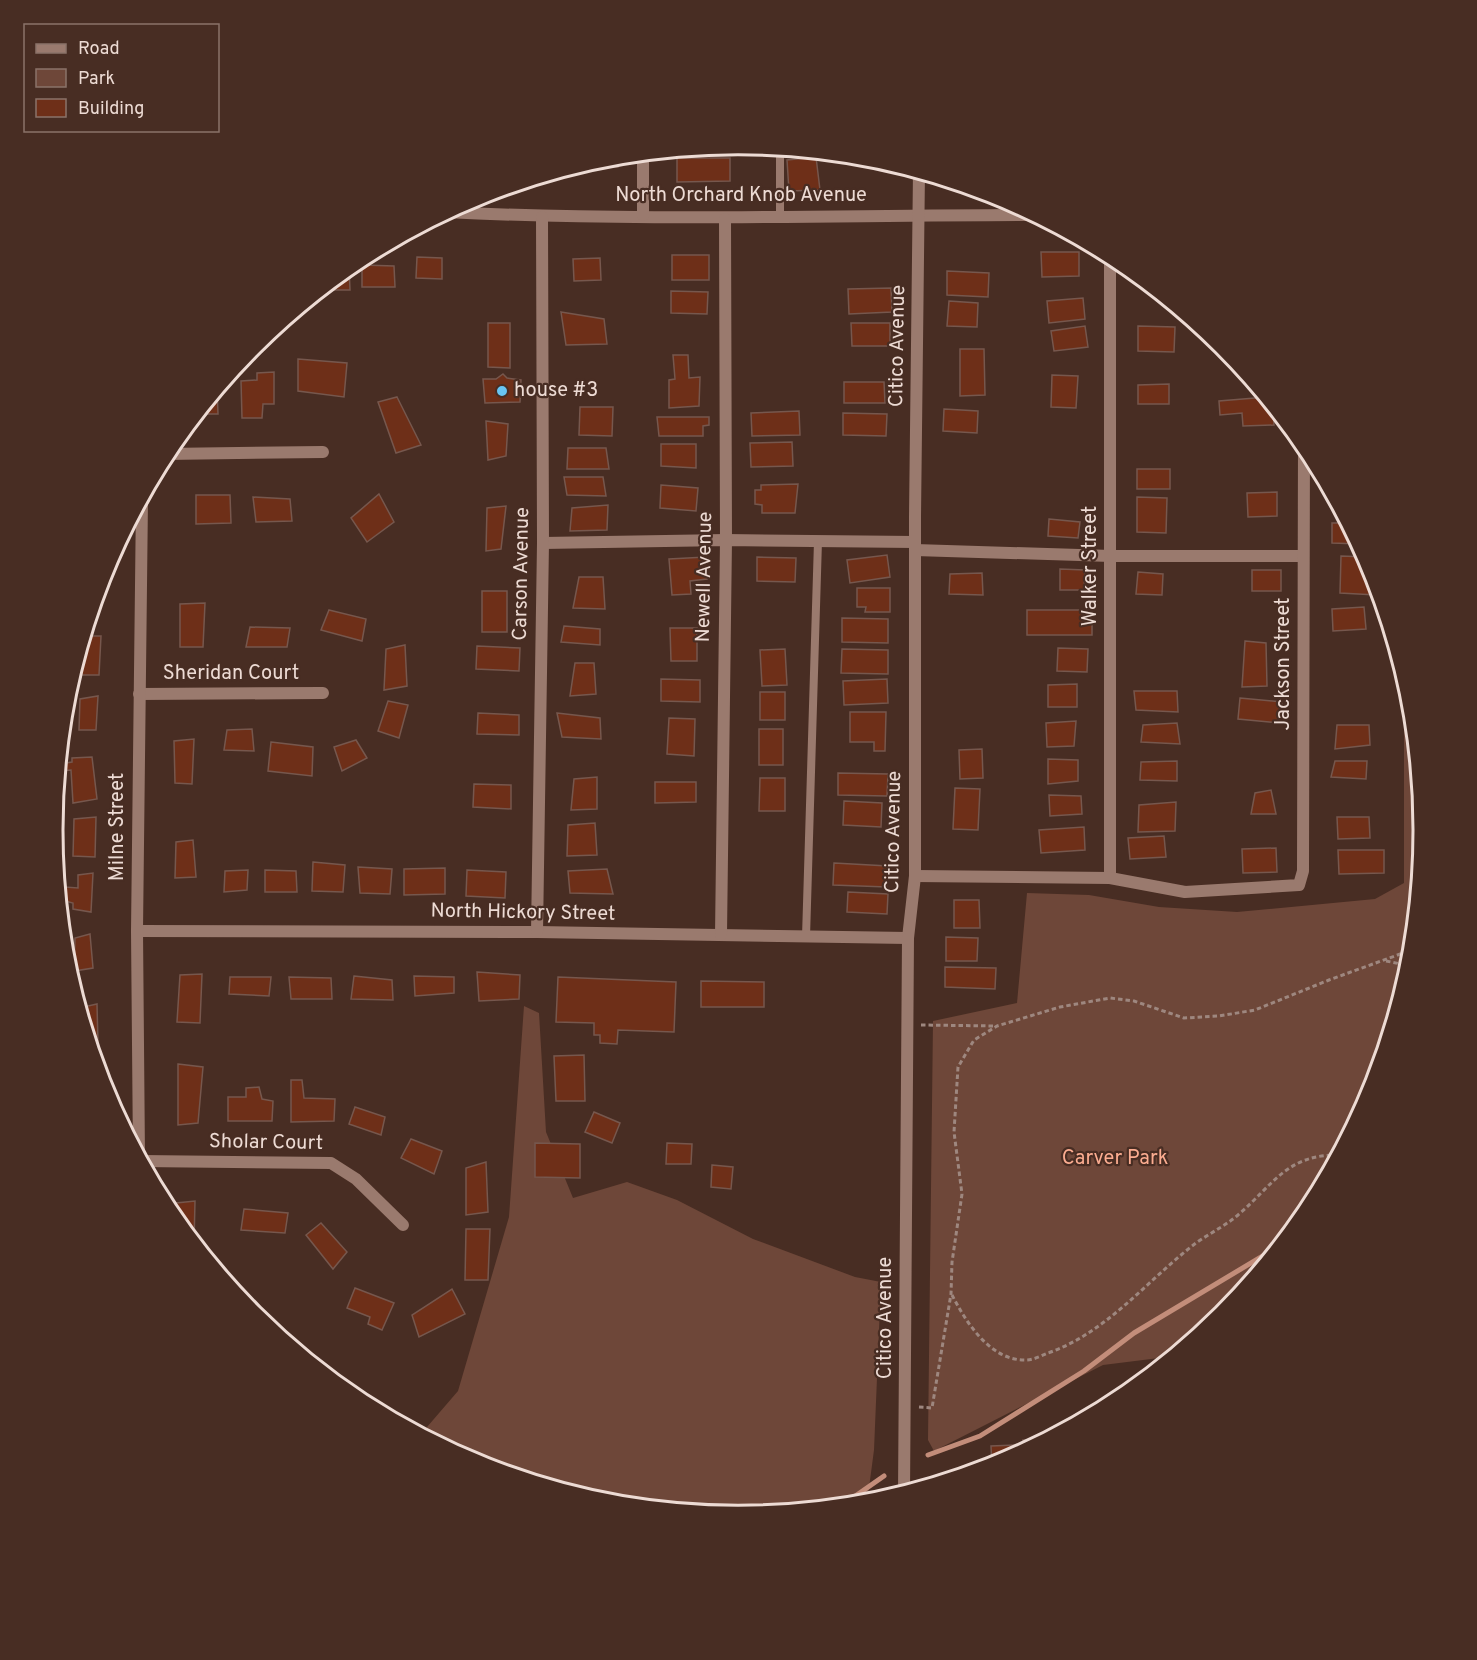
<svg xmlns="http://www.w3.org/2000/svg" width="1477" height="1660" viewBox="0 0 1477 1660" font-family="Overpass,sans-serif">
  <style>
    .green { fill: #6e4739 }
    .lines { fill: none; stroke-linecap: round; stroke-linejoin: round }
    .stream { stroke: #c38d7a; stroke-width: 5 }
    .building { fill: #6e2f18; stroke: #76574d; stroke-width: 1.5 }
    .path { stroke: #9e877f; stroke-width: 3; stroke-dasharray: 4.5 3; stroke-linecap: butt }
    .service { stroke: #9a7a6e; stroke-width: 8 }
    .minor { stroke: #9a7a6e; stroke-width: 12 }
    .poi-dot { fill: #69c4f1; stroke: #482d23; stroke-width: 2 }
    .labels { text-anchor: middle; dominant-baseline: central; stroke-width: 4.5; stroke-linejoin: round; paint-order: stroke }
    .street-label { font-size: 20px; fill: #eddbd4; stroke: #482d23 }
    .poi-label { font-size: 20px; fill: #eddbd4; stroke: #482d23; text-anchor: start }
    .park-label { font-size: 20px; fill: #fcad91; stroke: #482d23 }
    .rim { fill: none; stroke: #eddbd4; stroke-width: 3 }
  </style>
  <rect width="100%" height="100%" fill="#482d23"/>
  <!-- green -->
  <g class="green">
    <polygon points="1404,673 1411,697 1424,830 1411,964 1372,1093 1309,1211 1223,1315 1161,1366 1159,1358 1103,1365 934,1451 928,1440 933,1021 1017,1003 1027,893 1089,895 1159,907 1237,912 1375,899 1404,883"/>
    <polygon points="524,1006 539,1013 546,1132 573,1198 627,1182 677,1200 753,1239 855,1277 881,1282 874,1450 867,1503 738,1516 604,1503 476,1464 421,1434 458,1391 509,1217"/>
  </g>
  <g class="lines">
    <!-- stream -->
    <g class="stream">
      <polyline points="928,1455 980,1436 1084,1371 1134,1333 1281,1245"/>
      <polyline points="841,1506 884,1476"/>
    </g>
  </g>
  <!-- building -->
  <g class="building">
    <polygon points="618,156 618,167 574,166 605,157"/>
    <polygon points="816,157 820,190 789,191 787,160"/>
    <polygon points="677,158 730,158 730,181 677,182"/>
    <polygon points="1041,252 1079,252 1079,276 1042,277"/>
    <rect x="672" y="255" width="37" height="25"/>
    <polygon points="417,257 442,258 442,279 416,278"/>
    <polygon points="600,258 601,280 574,281 573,259"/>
    <polygon points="362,265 394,266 395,287 362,287"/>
    <polygon points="349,266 350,290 321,290"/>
    <polygon points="947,271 989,273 988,297 947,295"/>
    <polygon points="891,288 892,312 849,314 848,289"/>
    <polygon points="671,291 708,292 707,314 671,313"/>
    <polygon points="1083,298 1085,319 1049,323 1047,301"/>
    <polygon points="949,301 978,303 977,327 947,326"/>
    <polygon points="561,312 604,319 607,344 566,345"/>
    <polygon points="488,323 510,323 510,368 488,367"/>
    <polygon points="851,323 890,323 890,346 852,346"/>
    <polygon points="1085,326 1088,347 1054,351 1051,331"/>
    <polygon points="1138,326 1175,327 1174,352 1138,351"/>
    <polygon points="960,349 984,349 985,395 960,396"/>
    <polygon points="673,355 688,355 689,378 700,377 699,406 669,408 669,380 675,379"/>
    <polygon points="298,359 347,363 344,397 298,391"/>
    <polygon points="274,372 274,404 263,404 262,418 242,418 241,381 257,380 257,373"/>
    <polygon points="503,374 507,378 521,380 520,402 485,403 483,379 496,379"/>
    <polygon points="1052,375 1078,376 1076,408 1051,407"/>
    <polygon points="844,382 884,382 885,403 844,403"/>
    <polygon points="1169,384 1169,404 1138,404 1138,385"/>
    <polygon points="217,389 218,414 197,414"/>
    <polygon points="397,397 421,445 396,453 378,402"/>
    <polygon points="1267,397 1273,406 1274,425 1243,426 1242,413 1220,415 1219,401"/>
    <polygon points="580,407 613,407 612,436 579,435"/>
    <polygon points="944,409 978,411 977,433 943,431"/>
    <polygon points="799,411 800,435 752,436 751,413"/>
    <polygon points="843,413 887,414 886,436 843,435"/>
    <polygon points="657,417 709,417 709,425 703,426 703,436 659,436"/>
    <polygon points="486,421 508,424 506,456 488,460"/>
    <polygon points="792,442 793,466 751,467 750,443"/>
    <polygon points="661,444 696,444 696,468 661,466"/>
    <polygon points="568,448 606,448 609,469 567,469"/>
    <rect x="1137" y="469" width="33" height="20"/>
    <polygon points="564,477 603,477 606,496 567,495"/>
    <polygon points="798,484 795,513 762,513 762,505 755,504 755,490 761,490 761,485"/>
    <polygon points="661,485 698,488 696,511 660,508"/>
    <polygon points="1277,492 1277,516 1248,517 1247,493"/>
    <polygon points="379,494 394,522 367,542 351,518"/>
    <polygon points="196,495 230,495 231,523 196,524"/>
    <polygon points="253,497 290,499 292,521 256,522"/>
    <polygon points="1137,497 1167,498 1166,533 1137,532"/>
    <polygon points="608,505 607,530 570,531 572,508"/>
    <polygon points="506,506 501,549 486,551 487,508"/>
    <polygon points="1049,519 1080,522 1078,538 1048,536"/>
    <polygon points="1332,523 1349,523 1360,544 1332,543"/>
    <polygon points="887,555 890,577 850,583 847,560"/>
    <polygon points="1341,556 1367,557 1376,580 1376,595 1340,593"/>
    <polygon points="706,557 707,579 690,581 691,594 672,595 669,559"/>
    <polygon points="757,557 796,558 795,582 757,581"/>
    <polygon points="1060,569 1085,570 1084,590 1060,590"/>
    <rect x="1252" y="570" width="29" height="21"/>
    <polygon points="1138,572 1163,574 1162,595 1136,594"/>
    <polygon points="982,573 983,595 949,594 950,574"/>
    <polygon points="579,577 603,577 605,609 573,608"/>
    <polygon points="99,585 99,607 92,609"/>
    <polygon points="857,588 890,588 890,612 865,612 866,607 857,607"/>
    <rect x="482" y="591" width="25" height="41"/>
    <polygon points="205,603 203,647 180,647 180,604"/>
    <polygon points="1364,607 1366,629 1333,631 1332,609"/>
    <polygon points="329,610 366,619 362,641 321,630"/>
    <rect x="1027" y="610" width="65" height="25"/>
    <polygon points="842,618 888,619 888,643 842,642"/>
    <polygon points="564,626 600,629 600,645 561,642"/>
    <polygon points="250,627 290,628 287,647 246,647"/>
    <polygon points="670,628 697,628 697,661 671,661"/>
    <polygon points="84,636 101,636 99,675 72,675"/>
    <polygon points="1245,641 1266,643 1267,686 1242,687"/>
    <polygon points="405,645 407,686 384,690 386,649"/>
    <polygon points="477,646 520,648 519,671 476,669"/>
    <polygon points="1058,648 1088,649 1087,672 1057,671"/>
    <polygon points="785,649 787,685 762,686 760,650"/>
    <polygon points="842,649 888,650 888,674 841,673"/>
    <polygon points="575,663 594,663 596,694 570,696"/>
    <polygon points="661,679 700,680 700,702 661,701"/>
    <polygon points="887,679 888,703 844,705 843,681"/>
    <polygon points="1077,684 1077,707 1048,707 1048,685"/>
    <polygon points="1134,691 1177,691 1178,712 1136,710"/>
    <rect x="760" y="692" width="25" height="28"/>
    <polygon points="98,696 96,730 79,730 80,699"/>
    <polygon points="1240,698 1282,702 1280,723 1238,719"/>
    <polygon points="388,701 408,705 399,738 378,731"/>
    <polygon points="850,712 886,712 885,751 874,751 874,742 850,742"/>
    <polygon points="478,713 519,715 519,735 477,734"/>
    <polygon points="557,713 600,718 601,739 562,737"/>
    <polygon points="669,718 695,719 694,756 667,754"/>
    <polygon points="1076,721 1074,746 1047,747 1046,723"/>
    <polygon points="1177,723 1180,744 1141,742 1143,725"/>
    <polygon points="1337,725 1369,725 1370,745 1335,749"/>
    <polygon points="252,729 254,751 224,750 227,730"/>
    <rect x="759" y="729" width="24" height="36"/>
    <polygon points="194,739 192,784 175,783 174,741"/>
    <polygon points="356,740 367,758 342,771 334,747"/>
    <polygon points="271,742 313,747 312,776 268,771"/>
    <polygon points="982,749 983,778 960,779 959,750"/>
    <polygon points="92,757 97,799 73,803 71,770 58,771 59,764 72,762 72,758"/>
    <polygon points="1048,759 1078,760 1078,781 1048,784"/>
    <polygon points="1177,761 1177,781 1140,780 1141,762"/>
    <polygon points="1335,761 1367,761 1366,779 1331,777"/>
    <polygon points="838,773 888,774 887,796 838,795"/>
    <polygon points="597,777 597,809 571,810 574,779"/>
    <polygon points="760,778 785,778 785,811 759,811"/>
    <polygon points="655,782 696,782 696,802 655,803"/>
    <polygon points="474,784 511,785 511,809 473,807"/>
    <polygon points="955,788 980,789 978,830 953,829"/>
    <polygon points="1271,790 1276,814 1251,814 1255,793"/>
    <polygon points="1049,795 1081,796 1082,814 1050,816"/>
    <polygon points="844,801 882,803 881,827 843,825"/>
    <polygon points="1176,802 1175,831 1138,832 1139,805"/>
    <polygon points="96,817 95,857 73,856 74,819"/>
    <polygon points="1337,817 1369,817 1370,838 1338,839"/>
    <polygon points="595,823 597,855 567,856 568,825"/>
    <polygon points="1084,827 1085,850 1041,853 1039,830"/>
    <polygon points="1164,836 1166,857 1130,859 1128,838"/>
    <polygon points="193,840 196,877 175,878 176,842"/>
    <polygon points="1276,848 1277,872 1243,873 1242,849"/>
    <polygon points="1338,850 1384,850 1384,873 1339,874"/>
    <polygon points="313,862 345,865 343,892 312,891"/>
    <polygon points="834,863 888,866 887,887 833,885"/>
    <polygon points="358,867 392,869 390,894 360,893"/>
    <polygon points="445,868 445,894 404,895 404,869"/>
    <polygon points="607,869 613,894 570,893 568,871"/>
    <polygon points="248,870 247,890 224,892 225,871"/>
    <polygon points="265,870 296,871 297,892 265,892"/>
    <polygon points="467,870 506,872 505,898 466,896"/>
    <polygon points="93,873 91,912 73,909 73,903 65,901 65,887 78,888 78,875"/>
    <polygon points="848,892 888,894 887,914 847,912"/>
    <polygon points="954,900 979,900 980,928 954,928"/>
    <polygon points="90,934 93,968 74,971 75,938"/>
    <polygon points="946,937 978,938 977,961 946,961"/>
    <polygon points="945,967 996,968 995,989 945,987"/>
    <polygon points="477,972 520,975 519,999 479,1001"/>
    <polygon points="202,974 200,1023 177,1022 180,975"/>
    <polygon points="354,976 392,980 393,1000 351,999"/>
    <polygon points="414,976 454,977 454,993 415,996"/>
    <polygon points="230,977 271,977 269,996 229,994"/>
    <polygon points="289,977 331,978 332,999 291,999"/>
    <polygon points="558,977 676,982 674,1032 618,1030 617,1044 600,1043 600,1035 594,1035 594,1023 556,1022"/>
    <polygon points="701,981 764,982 764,1007 701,1007"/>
    <polygon points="97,1004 98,1044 90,1044 79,1008"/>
    <polygon points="584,1055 585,1101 556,1101 554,1056"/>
    <polygon points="178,1064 203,1067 198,1123 178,1125"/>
    <polygon points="291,1080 302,1080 304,1098 335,1099 334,1121 291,1122"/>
    <polygon points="259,1087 262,1099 273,1101 272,1121 228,1121 228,1097 246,1097 246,1088"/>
    <polygon points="355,1107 385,1117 381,1135 349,1124"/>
    <polygon points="594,1112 620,1123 612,1143 585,1132"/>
    <polygon points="411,1139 442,1151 434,1174 401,1158"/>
    <polygon points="535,1143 580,1144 580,1178 535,1177"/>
    <polygon points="667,1143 692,1144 691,1164 666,1164"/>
    <polygon points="486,1162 488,1212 466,1215 466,1168"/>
    <polygon points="712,1165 733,1167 731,1189 711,1187"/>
    <polygon points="195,1201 194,1243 176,1220 176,1203"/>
    <polygon points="244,1209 288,1213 285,1233 241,1230"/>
    <polygon points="321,1223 347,1252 333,1269 306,1235"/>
    <polygon points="466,1229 490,1229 488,1280 465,1280"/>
    <polygon points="355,1288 394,1303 382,1330 368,1324 370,1317 347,1308"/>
    <polygon points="452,1289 465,1314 419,1337 412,1315"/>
    <polygon points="1023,1440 1045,1440 1023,1452"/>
    <polygon points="1015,1445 1015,1456 992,1466 991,1446"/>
  </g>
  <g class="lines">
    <!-- path -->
    <g class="path">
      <polyline points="1386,961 1411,966"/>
      <polyline points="921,1025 995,1026"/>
      <path d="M952,1295C966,1322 990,1361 1026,1360C1033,1360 1041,1356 1048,1353C1108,1332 1146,1281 1196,1243C1210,1233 1225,1226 1238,1215C1273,1185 1287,1154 1339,1155"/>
      <polyline points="919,1407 932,1408 951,1294 952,1262 962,1194 954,1132 958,1067 974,1040 997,1026 1060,1007 1110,998 1134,1001 1184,1018 1219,1016 1255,1010 1329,980 1403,953 1413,947"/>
    </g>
    <!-- service -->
    <g class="service">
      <polyline points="780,218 780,148"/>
      <polyline points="806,937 818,541"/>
    </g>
    <!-- minor -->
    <g class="minor">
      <path d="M446,212C642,222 839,215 1036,215"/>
      <polyline points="643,215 643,153"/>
      <polyline points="1110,254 1110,878"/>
      <polyline points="165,454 323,452"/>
      <polyline points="543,543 726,540 915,542"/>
      <polyline points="915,550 1111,556 1303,556"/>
      <polyline points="139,694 323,693"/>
      <polyline points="915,876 1110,878 1185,892 1299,885 1303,871 1304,442"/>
      <polyline points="137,931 537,932 908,938"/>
      <polyline points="537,932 543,543 542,217"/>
      <polyline points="721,935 726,540 725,219"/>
      <polyline points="139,1157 137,931 142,499"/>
      <polyline points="141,1161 331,1163 356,1179 403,1225"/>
      <polyline points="904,1493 908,938 915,876 915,517 919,171"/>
    </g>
  </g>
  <!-- markers -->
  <circle class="poi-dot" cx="502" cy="391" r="6"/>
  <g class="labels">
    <!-- street labels -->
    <g class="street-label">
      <text x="741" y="196">North Orchard Knob Avenue</text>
      <text transform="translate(898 346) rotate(-89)">Citico Avenue</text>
      <text transform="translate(1091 566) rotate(-90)">Walker Street</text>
      <text transform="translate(522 574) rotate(-89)">Carson Avenue</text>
      <text transform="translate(705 577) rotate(-89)">Newell Avenue</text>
      <text transform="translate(1284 664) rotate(-90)">Jackson Street</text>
      <text x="231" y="674">Sheridan Court</text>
      <text transform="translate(118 827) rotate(-90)">Milne Street</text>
      <text transform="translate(894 832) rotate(-89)">Citico Avenue</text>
      <text transform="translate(523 913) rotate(1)">North Hickory Street</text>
      <text transform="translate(266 1143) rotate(1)">Sholar Court</text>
      <text transform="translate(886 1318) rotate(-90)">Citico Avenue</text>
    </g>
    <!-- poi labels -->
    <g class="poi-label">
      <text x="514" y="391">house #3</text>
    </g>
    <!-- park labels -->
    <g class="park-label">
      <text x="1115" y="1159">Carver Park</text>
    </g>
  </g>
  <!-- crop -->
  <path d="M0 0H1477V1660H0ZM63 830a675 675 0 1 1 1350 0a675 675 0 1 1-1350 0Z" fill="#482d23" fill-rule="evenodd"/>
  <path class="rim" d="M63 830a675 675 0 1 1 1350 0a675 675 0 1 1-1350 0Z"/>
  <!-- legend -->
  <rect x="24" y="24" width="195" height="108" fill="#482d23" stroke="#8a736a" stroke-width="1.5"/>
  <rect x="36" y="44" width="30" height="9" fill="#9a7a6e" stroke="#8a736a" stroke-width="1.5"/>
  <text x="78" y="54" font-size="18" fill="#eddbd4">Road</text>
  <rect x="36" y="69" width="30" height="18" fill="#6e4739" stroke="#8a736a" stroke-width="1.5"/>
  <text x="78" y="84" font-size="18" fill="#eddbd4">Park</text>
  <rect x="36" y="99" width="30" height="18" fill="#6e2f18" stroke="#8a736a" stroke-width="1.5"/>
  <text x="78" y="114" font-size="18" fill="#eddbd4">Building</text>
</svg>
